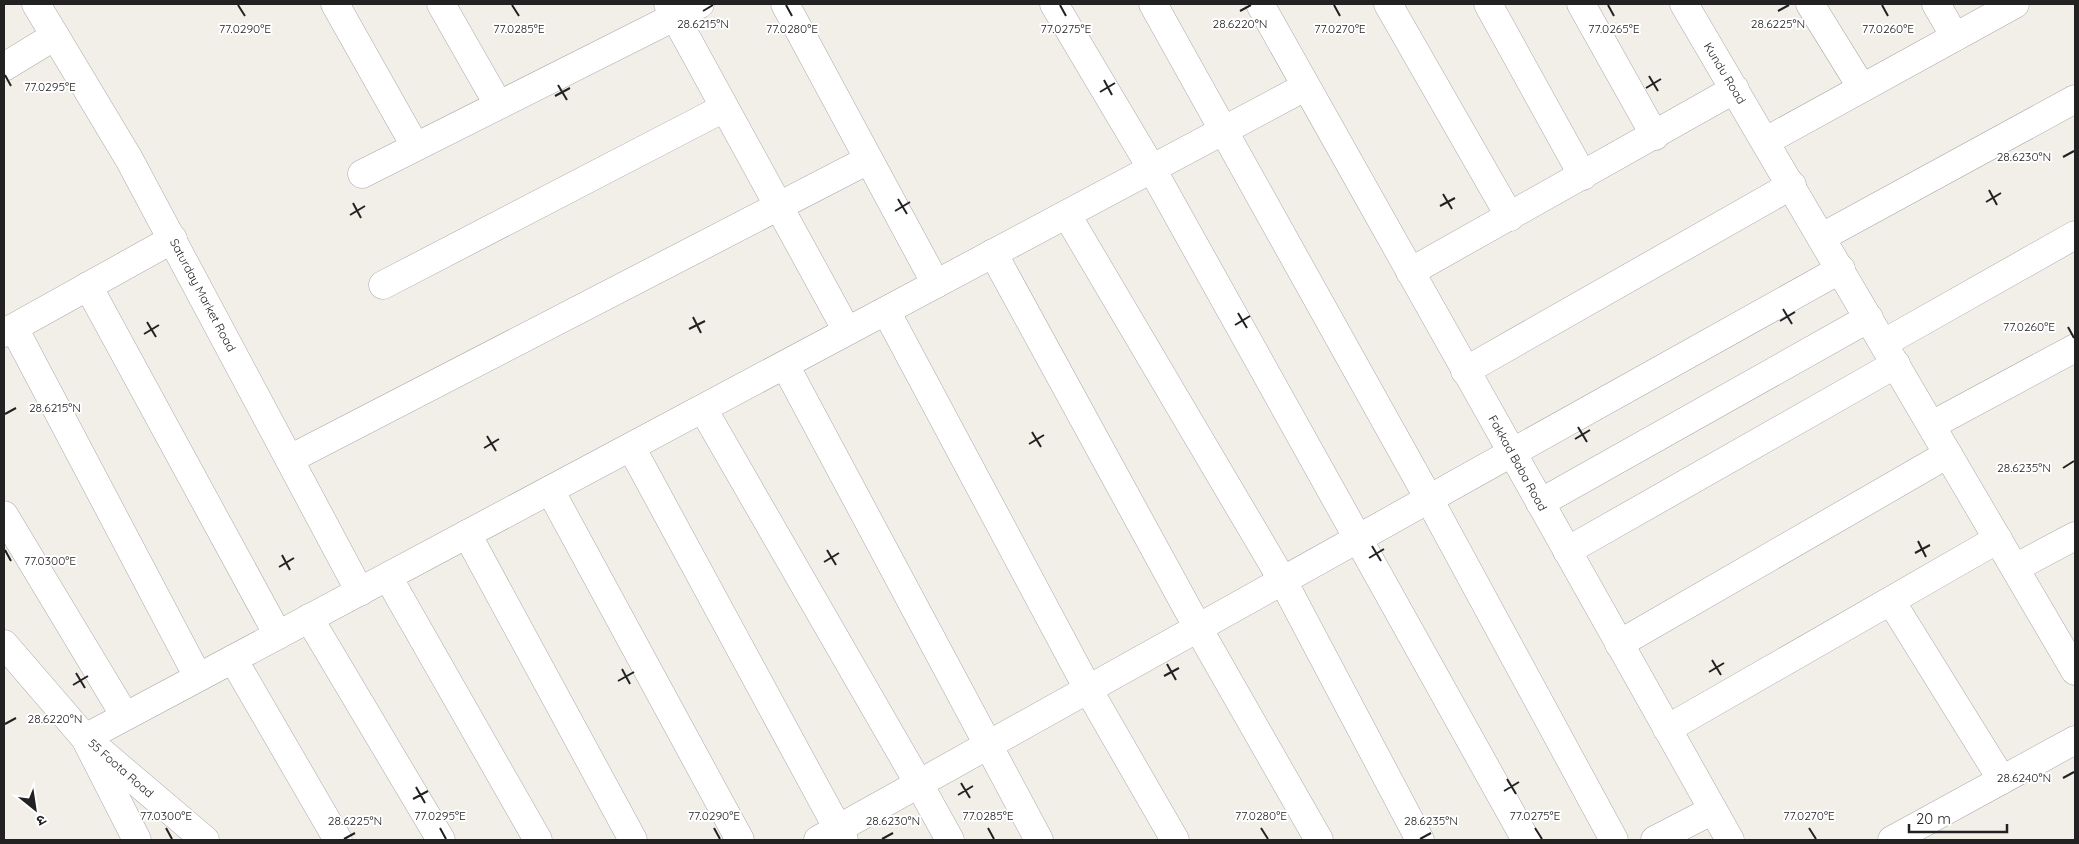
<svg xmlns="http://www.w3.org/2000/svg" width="2079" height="844" viewBox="0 0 2079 844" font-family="Quicksand,'Noto Sans Devanagari',sans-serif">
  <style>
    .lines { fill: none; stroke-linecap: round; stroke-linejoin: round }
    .minor-casing { stroke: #a9a9a9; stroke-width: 29 }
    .tertiary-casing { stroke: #a9a9a9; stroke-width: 29 }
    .minor { stroke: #fff; stroke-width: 28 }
    .tertiary { stroke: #fff; stroke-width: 28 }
    .ticks { fill: none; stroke: #222; stroke-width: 2 }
    .labels { text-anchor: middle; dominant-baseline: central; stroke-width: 4; stroke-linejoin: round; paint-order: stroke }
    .street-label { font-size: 12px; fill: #222; stroke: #fff }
    .ticks-label { font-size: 12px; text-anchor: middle; fill: #222; stroke: #fff; stroke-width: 4; stroke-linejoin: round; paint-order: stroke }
  </style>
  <rect width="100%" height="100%" fill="#f2efe9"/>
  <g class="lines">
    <!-- minor casing -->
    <g class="minor-casing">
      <g id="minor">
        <polyline points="36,4 129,159 360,592"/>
        <polyline points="335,4 415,146"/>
        <polyline points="441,4 498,104"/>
        <polyline points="668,4 847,331"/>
        <polyline points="785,4 936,284"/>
        <polyline points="1054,4 1152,169 1526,840"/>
        <polyline points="1153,4 1429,499 1614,840"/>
        <polyline points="1260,4 1730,840"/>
        <polyline points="1388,4 1510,217"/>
        <polyline points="1488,4 1583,176"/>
        <polyline points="1581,4 1655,136"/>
        <polyline points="1684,4 2075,671"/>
        <polyline points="1810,4 1862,88"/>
        <polyline points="1936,4 1955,37"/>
        <polyline points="4,67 55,36"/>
        <polyline points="1766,141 2015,4"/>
        <polyline points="362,174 700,4"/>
        <polyline points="1067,215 1283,581 1420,840"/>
        <polyline points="1822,237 2075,99"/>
        <polyline points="993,253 1198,628 1319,840"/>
        <polyline points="1410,272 1735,89"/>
        <polyline points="383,285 724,108"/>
        <polyline points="88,286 278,635"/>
        <polyline points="886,311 1088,689 1175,840"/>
        <polyline points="14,328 198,677"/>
        <polyline points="4,333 173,239"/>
        <polyline points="1884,343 2075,235"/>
        <polyline points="785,365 1039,840"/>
        <polyline points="1465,371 1792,185"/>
        <polyline points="703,409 919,784 950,840"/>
        <polyline points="1932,425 2075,348"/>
        <polyline points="631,447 844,840"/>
        <polyline points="290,459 868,160"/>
        <polyline points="550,490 740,840"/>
        <polyline points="1540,503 1869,318"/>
        <polyline points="4,515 125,716"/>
        <polyline points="467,534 633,840"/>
        <polyline points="1567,551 1896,364"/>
        <polyline points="2015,568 2075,536"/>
        <polyline points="388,577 538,840"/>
        <polyline points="1891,601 2002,780"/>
        <polyline points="309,618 441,840"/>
        <polyline points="1619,644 1948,454"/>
        <polyline points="233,659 338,840"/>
        <polyline points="1667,729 1998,539"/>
        <polyline points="137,840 85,738 1305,87"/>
        <polyline points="818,840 1841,269"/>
        <polyline points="1655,840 1713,810"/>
        <polyline points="1892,840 2075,740"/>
      </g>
    </g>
    <!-- tertiary casing -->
    <g class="tertiary-casing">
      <polyline id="tertiary" points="4,644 85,738 205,840"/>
    </g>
    <!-- minor -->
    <use href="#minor" class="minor"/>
    <!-- tertiary -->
    <use href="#tertiary" class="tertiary"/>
  </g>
  <!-- ticks -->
  <path class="ticks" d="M238,5L245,16M512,5L519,16M786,5L792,16M1060,5L1066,16M1334,5L1340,16M1608,5L1614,16M1882,5L1888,16M703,11L713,5M1240,11L1251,5M1778,11L1789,5M5,75L11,86M1649,76L1658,91M1104,80L1112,95M558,85L567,100M1646,88L1661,79M1100,92L1115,83M555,96L570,88M2063,157L2074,151M1989,190L1997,205M1443,194L1452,209M898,199L907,214M1986,202L2001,193M353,203L361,218M1440,206L1455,198M895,211L910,202M350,215L365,206M1783,309L1792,324M1238,313L1247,328M693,317L701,333M1780,321L1795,312M147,322L156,337M1235,325L1250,316M2068,327L2074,338M689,329L705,321M144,334L159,325M5,414L16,408M1578,427L1587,442M1032,432L1041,447M487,436L496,451M1575,439L1590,430M1029,444L1044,435M484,448L499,439M2063,468L2074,461M1918,541L1926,557M1372,546L1381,561M5,550L11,561M827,550L836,565M1915,553L1930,545M282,555L290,570M1369,558L1384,549M824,562L839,553M279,567L294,558M1712,660L1721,675M1167,664L1176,680M622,669L630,684M1709,672L1724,663M76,673L85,688M1164,676L1179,668M618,681L634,672M73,685L88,676M5,724L16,718M2063,778L2074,772M1507,779L1516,794M961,783L970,798M416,787L425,803M1504,791L1519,782M958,795L973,786M413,799L428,791M166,828L172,839M440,828L446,839M714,828L720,839M988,828L994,839M1261,828L1268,839M1535,828L1542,839M1809,828L1816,839M344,839L355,833M882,839L893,833M1420,839L1431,833"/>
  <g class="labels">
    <!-- street labels -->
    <g class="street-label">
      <text transform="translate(1725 73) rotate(59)">Kundu Road</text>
      <text transform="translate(203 295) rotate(62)">Saturday Market Road</text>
      <text transform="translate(1518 463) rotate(61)">Fakkad Baba Road</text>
      <text transform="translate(121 768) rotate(41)">55 Foota Road</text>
    </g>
  </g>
  <g class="ticks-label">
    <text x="703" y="28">28.6215°N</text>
    <text x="1240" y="28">28.6220°N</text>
    <text x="1778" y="28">28.6225°N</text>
    <text x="245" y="33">77.0290°E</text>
    <text x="519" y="33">77.0285°E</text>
    <text x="792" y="33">77.0280°E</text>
    <text x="1066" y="33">77.0275°E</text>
    <text x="1340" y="33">77.0270°E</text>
    <text x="1614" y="33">77.0265°E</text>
    <text x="1888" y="33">77.0260°E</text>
    <text x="50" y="91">77.0295°E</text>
    <text x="2024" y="161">28.6230°N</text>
    <text x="2029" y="331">77.0260°E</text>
    <text x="55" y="412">28.6215°N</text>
    <text x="2024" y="472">28.6235°N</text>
    <text x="50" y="565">77.0300°E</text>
    <text x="55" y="723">28.6220°N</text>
    <text x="2024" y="782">28.6240°N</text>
    <text x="166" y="820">77.0300°E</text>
    <text x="440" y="820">77.0295°E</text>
    <text x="714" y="820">77.0290°E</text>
    <text x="988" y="820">77.0285°E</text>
    <text x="1261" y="820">77.0280°E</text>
    <text x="1535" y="820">77.0275°E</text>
    <text x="1809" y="820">77.0270°E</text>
    <text x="355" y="825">28.6225°N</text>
    <text x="893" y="825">28.6230°N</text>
    <text x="1431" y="825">28.6235°N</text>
  </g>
  <!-- border -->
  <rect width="2079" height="844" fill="none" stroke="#222222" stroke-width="10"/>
  <!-- north arrow -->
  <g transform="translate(35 809) rotate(150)" stroke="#ffffff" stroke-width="4" paint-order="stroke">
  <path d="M0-4L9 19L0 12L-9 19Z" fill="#222222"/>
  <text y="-8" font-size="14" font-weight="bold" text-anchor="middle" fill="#222222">उ</text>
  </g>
  <!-- scale -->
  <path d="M1909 824v8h98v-8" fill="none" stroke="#222222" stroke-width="2.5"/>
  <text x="1916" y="824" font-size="15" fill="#222222" stroke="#ffffff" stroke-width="4" paint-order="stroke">20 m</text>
</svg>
